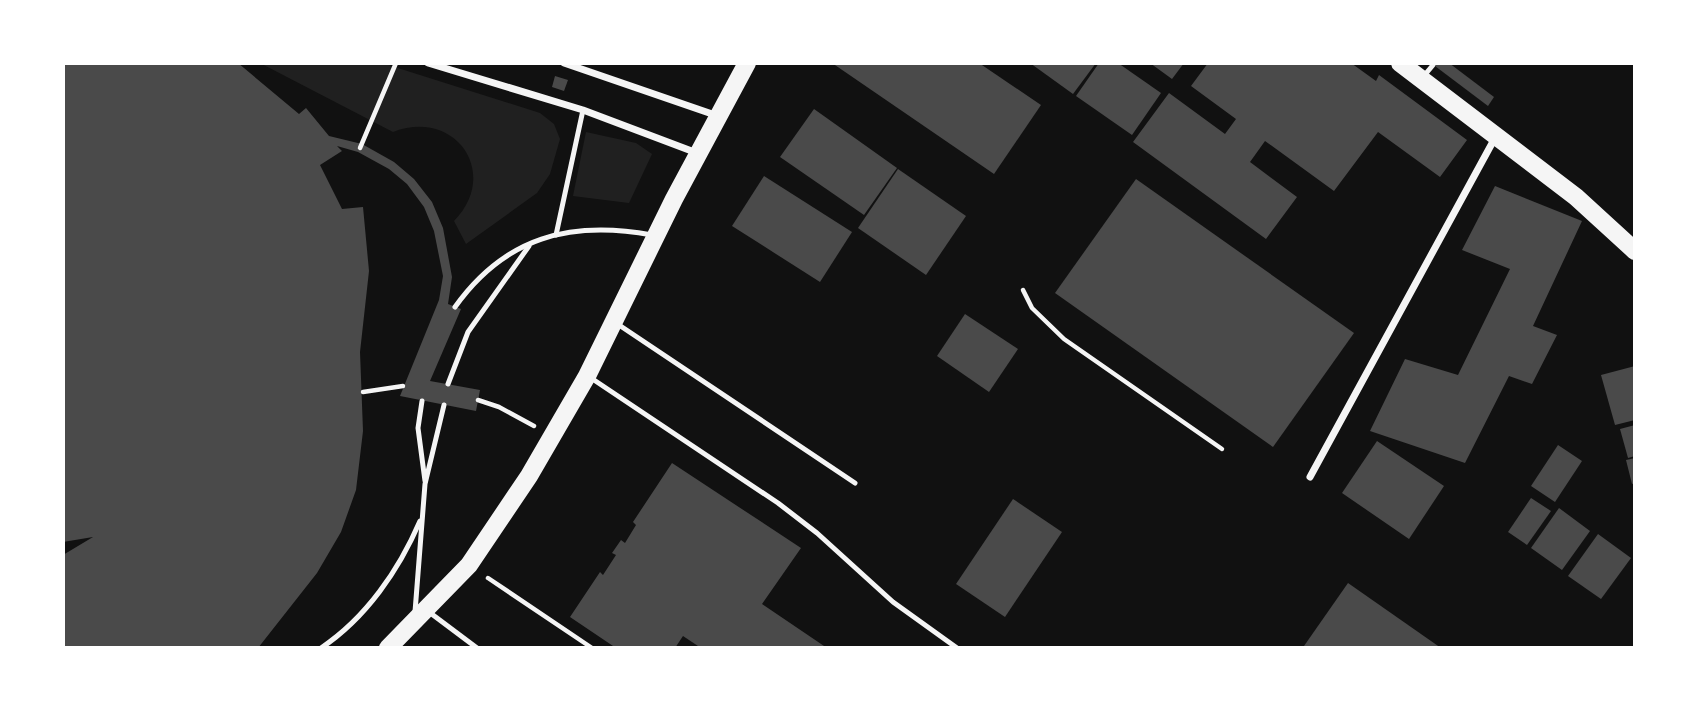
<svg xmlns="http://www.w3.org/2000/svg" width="1698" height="711" viewBox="0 0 1698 711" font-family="'Open Sans',sans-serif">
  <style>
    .green { fill: #202020 }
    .building { fill: #4a4a4a }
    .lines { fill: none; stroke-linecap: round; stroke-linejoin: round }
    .path { stroke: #f5f5f5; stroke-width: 4.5 }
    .service { stroke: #f5f5f5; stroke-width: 5 }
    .minor { stroke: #f5f5f5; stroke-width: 7 }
    .primary { stroke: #f5f5f5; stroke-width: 18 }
  </style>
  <rect width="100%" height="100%" fill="#111"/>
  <!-- green -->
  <g class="green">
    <path d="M260,63H382L540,113L554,124L560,139L550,174L537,193L466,244L454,221C501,173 455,108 393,132Z"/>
    <polygon points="586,132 636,143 652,154 629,203 573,196"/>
  </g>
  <!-- building -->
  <g class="building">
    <polygon points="63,63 238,63 299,114 306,108 329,136 362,144 394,162 414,179 432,202 443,228 452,277 448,304 461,309 430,381 480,390 476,411 400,396 439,300 443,276 434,231 424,207 407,184 389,169 358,152 337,146 342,151 320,165 342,209 363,207 369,271 360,352 363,431 356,490 341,532 317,573 258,648 63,648 63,555 93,537 63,542"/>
    <polygon points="832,63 979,63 1041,105 994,174"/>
    <polygon points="1030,63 1096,63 1073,94"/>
    <polygon points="1099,63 1118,63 1161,93 1132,135 1076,96"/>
    <polygon points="1150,63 1184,63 1172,79"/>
    <polygon points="1208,63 1351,63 1376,81 1379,75 1467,140 1440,177 1378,132 1334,191 1265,141 1250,162 1297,197 1266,239 1133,142 1169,93 1225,134 1236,119 1191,86"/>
    <polygon points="1431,63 1449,63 1494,97 1488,106"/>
    <polygon points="555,76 568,80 564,91 552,87"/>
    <polygon points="814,109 897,168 864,215 780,157"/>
    <polygon points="898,169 966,216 926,275 858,228"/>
    <polygon points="764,176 852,232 820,282 732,226"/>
    <polygon points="1136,179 1354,333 1273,447 1055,293"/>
    <polygon points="1495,186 1582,221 1533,326 1557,335 1532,384 1509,376 1465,463 1370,431 1405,359 1458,375 1510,269 1462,250"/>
    <polygon points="965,314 1018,349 989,392 937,356"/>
    <polygon points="1635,366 1635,420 1615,425 1601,375"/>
    <polygon points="1635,425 1635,456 1628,458 1620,429"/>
    <polygon points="1377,441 1444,486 1409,539 1342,493"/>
    <polygon points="1558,445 1582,461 1555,502 1531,486"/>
    <polygon points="1635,458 1635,483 1632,484 1626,460"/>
    <polygon points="672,463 801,548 762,604 827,648 701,648 683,636 675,648 616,648 570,617 600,572 603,575 616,555 612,553 621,540 625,543 636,525 633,522"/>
    <polygon points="1531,498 1551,511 1527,545 1508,532"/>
    <polygon points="1013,499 1062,532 1005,617 956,584"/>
    <polygon points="1559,508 1590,531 1562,570 1531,548"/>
    <polygon points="1598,534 1631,558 1601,599 1568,576"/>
    <polygon points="1348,583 1441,648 1304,646"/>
  </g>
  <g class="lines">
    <!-- path -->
    <g class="path">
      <polyline points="360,148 396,63"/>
      <polyline points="1023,290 1032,308 1064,339 1222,449"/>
      <polyline points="363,392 403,386"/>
      <polyline points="478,400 499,407 534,426"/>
      <polyline points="488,578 592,648"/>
    </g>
    <!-- service -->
    <g class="service">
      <polyline points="1423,77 1433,65"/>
      <polyline points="556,235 583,110"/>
      <path d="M455,307C505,237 570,220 652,235"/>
      <polyline points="616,323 855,483"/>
      <polyline points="591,378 778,503 817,533 893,602 957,648"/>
      <polyline points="448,384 468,332 529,246"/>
      <polyline points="422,401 418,428 425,481"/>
      <polyline points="415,612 425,484 444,405"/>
      <polyline points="429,612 477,648"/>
      <path d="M321,648C366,618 399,570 420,521"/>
    </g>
    <!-- minor -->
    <g class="minor">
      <polyline points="428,63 583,110 697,153"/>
      <polyline points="564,63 718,116"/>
      <polyline points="1310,477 1496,136"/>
    </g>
    <!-- primary -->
    <g class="primary">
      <polyline points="1400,63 1576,197 1635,251"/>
      <polyline points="388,648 469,565 529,476 587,376 674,199 747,63"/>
    </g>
  </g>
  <!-- border -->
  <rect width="1698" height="711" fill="none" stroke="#ffffff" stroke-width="130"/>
</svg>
